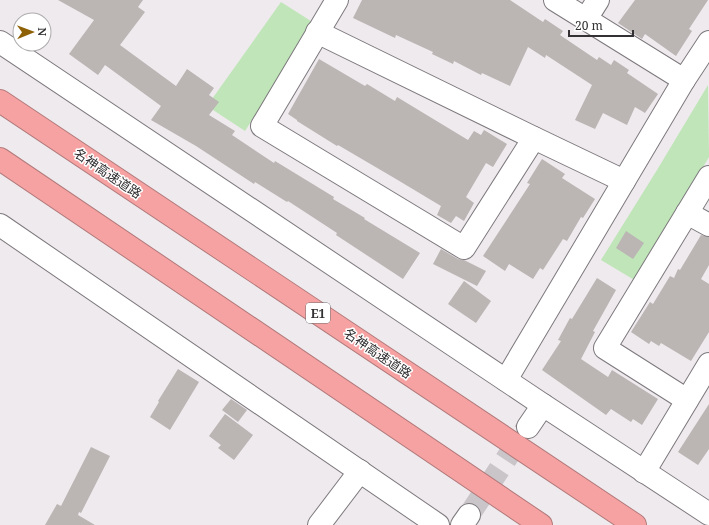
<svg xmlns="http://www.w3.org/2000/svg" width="709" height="525" viewBox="0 0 709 525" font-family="'Noto Serif','Noto Sans JP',serif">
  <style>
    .green { fill: #bfe5b8 }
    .building { fill: #bbb5b4 }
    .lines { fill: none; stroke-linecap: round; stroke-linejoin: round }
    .minor-tunnel { stroke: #c9c5c9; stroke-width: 22; stroke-dasharray: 22 11; stroke-linecap: butt }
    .minor-casing { stroke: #7d797d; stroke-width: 24 }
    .highway-casing { stroke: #b27a7b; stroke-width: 24 }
    .minor { stroke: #fff; stroke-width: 22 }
    .highway { stroke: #f7a2a2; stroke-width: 22 }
    .labels { text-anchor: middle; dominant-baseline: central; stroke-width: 3; stroke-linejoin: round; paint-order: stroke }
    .shield { fill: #fff; stroke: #706f70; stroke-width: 1 }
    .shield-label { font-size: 12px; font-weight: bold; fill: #333133 }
    .street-label { font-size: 13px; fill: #333133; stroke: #fff }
  </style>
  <rect width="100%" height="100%" fill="#efeaee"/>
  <!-- green -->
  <g class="green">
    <polygon points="281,2 314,23 245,131 207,106"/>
    <polygon points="708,85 709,157 636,281 601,260 657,170"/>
  </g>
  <!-- building -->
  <g class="building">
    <polygon points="58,0 143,0 138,7 145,12 120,45 176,86 187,69 214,88 209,95 219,102 209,115 235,131 232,135 274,163 275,161 334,197 333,199 365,218 364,219 420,253 403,279 336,235 337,233 288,201 287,202 255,182 254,184 196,146 151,120 161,106 105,65 98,75 69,54 94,20"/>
    <polygon points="362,0 510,0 543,22 545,19 563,31 560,35 597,60 599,57 611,65 614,60 629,70 627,73 658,94 645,113 635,107 627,125 603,113 595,129 575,120 592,85 546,55 545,58 528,47 510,86 482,73 481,75 454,61 453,64 432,54 433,52 396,35 395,38 353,18"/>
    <polygon points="635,0 708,0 689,29 692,31 676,56 645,34 642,39 618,23"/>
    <polygon points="319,59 365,86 367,84 395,101 397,97 468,140 474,131 481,135 484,130 507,144 493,167 486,163 466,197 474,203 464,221 456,216 451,223 437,215 441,206 396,179 338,145 337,146 297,121 297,120 288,114"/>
    <polygon points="542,159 565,174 562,178 595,199 583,218 581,217 567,241 563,239 543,270 540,268 533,279 509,264 505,271 483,256 530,184 527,183"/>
    <polygon points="626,231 644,243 633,259 616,248"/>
    <polygon points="701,235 709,237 709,265 701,279 709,284 709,332 691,361 661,343 659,346 651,341 649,344 631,332 650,302 653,304 670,276 674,278 678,269 680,270"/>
    <polygon points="441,249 458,259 464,260 486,271 477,286 433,264"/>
    <polygon points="597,278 616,290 593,331 595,332 581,359 608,377 612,370 658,399 642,425 633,419 631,422 611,409 606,415 542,370 561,341 558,340 570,318 572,319"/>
    <polygon points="464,281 491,301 476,323 448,304"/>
    <polygon points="178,369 199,382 170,430 150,417 159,402 158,401"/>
    <polygon points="231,399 247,410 238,422 222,410"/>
    <polygon points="709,404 709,449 698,465 678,452"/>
    <polygon points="225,414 253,435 234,460 218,448 221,445 209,436"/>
    <polygon points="91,447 110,456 81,513 79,512 78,515 95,525 45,525 57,504 61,506"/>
  </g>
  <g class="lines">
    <!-- minor-tunnel -->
    <polyline class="minor-tunnel" points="469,515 526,429"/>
    <!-- minor casing -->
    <g class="minor-casing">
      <g id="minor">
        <polyline points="337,0 262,126 464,248 534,138"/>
        <polyline points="555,0 684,80"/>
        <polyline points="586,19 598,0"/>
        <polyline points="317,32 534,138 624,181"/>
        <polyline points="0,42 543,405 709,514"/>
        <polyline points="687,213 709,225"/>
        <polyline points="0,225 438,525"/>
        <polyline points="506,380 684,80 709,42"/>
        <polyline points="687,400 605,348 709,177"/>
        <polyline points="528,427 543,405"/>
        <polyline points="644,472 709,364"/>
        <polyline points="319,525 360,471"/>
        <polyline points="462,525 469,515"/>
      </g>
    </g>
    <!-- highway casing -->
    <g class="highway-casing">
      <g id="highway">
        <polyline points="0,101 635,525"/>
        <polyline points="0,159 541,525"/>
      </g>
    </g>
    <!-- minor -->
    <use href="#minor" class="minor"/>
    <!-- highway -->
    <use href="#highway" class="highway"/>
  </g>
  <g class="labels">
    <!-- shield labels -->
    <rect class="shield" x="306" y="303" width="24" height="20" rx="3"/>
    <g class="shield-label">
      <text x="318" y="313">E1</text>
    </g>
    <!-- street labels -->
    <g class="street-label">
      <text transform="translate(108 173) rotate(34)">名神高速道路</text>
      <text transform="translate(378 353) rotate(34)">名神高速道路</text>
    </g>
  </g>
  <!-- north arrow -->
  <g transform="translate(32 32) rotate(89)"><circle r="19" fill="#ffffff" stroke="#adadad"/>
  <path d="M0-3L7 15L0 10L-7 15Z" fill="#8e6107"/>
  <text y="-6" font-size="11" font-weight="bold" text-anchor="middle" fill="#333133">N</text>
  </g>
  <!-- scale -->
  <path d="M569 30v6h64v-6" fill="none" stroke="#333133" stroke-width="2"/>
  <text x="575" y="30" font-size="12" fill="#333133" stroke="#ffffff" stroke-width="3" paint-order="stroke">20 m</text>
</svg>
